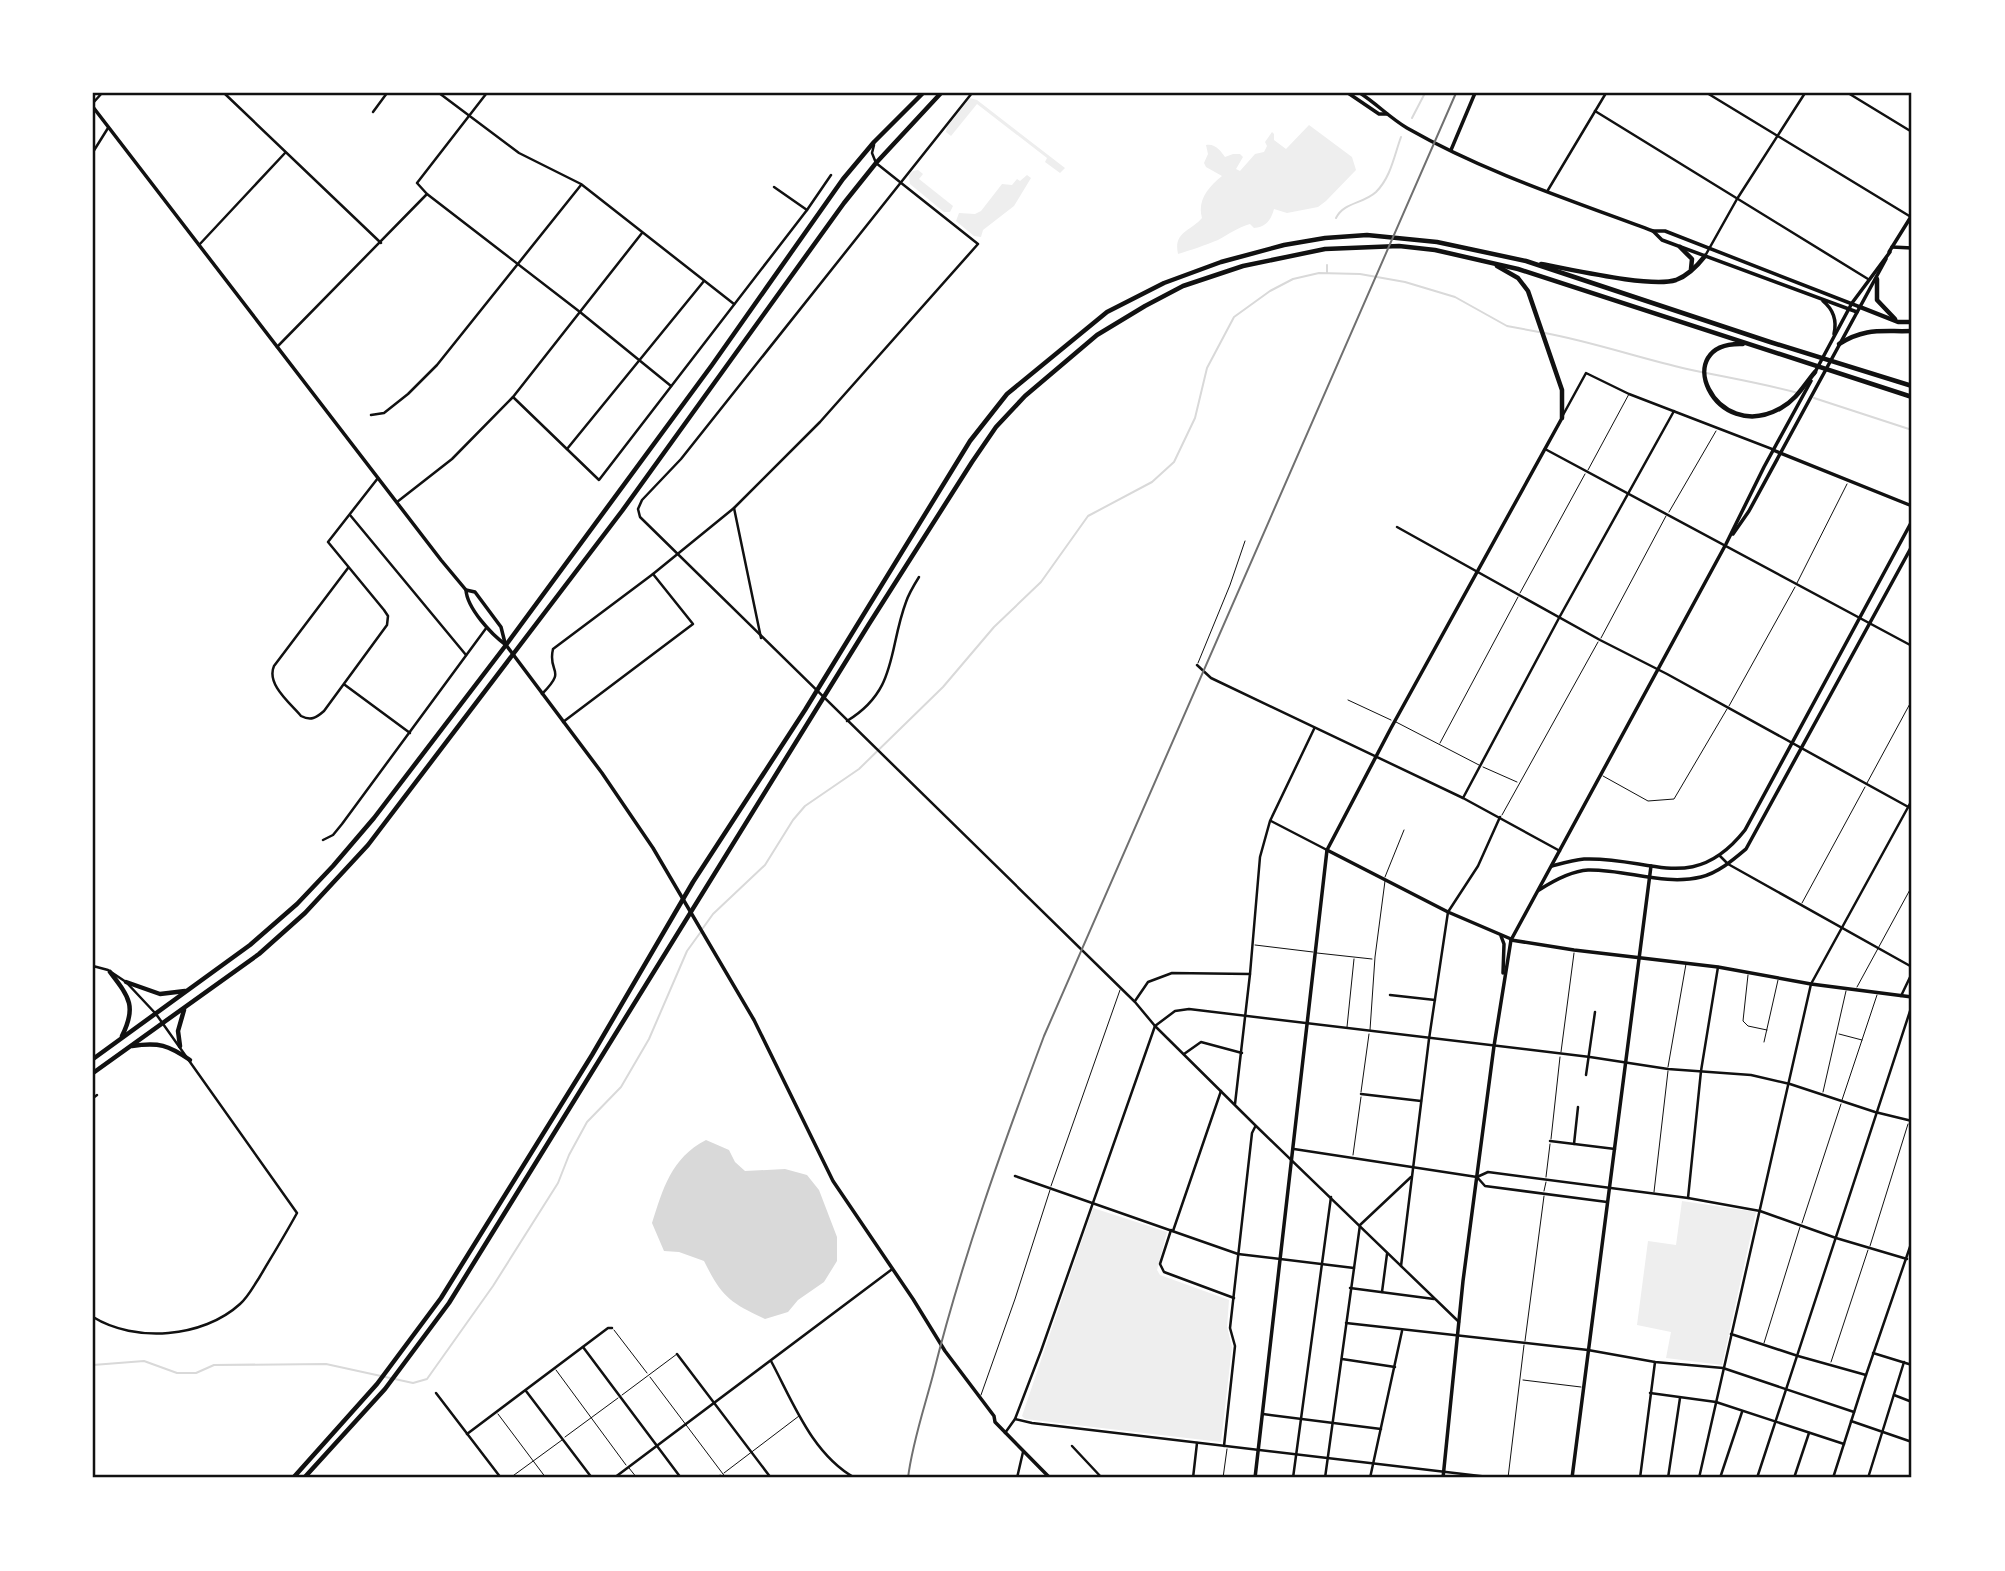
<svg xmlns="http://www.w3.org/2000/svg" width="2005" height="1571" viewBox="0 0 2005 1571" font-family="Commissioner,sans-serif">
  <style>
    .green { fill: #eee }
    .water { fill: #d9d9d9 }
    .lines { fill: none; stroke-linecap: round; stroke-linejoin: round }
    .stream { stroke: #d9d9d9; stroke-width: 2 }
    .service { stroke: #111; stroke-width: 1 }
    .minor { stroke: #111; stroke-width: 2.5 }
    .tertiary { stroke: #111; stroke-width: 3.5 }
    .secondary { stroke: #111; stroke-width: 3.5 }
    .primary { stroke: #111; stroke-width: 3.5 }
    .trunk { stroke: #111; stroke-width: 4.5 }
    .motorway { stroke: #111; stroke-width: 4.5 }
    .rail { stroke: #707070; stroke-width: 2 }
    .neatline { fill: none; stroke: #111; stroke-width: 2.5 }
  </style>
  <rect width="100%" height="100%" fill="#fff"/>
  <!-- green -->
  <g class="green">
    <polygon points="970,98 977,100 1065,168 1060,173 1045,162 1047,158 977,104 951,136 946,132 947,127"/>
    <path d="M1309,125L1352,157L1356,170L1326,201L1318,207L1287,213L1274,209C1271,220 1266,227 1254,228L1250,224C1237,228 1229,234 1218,240C1206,245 1191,250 1178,254C1173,232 1191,231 1202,218C1197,201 1208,187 1222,176L1206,167L1204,163L1208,154L1206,145C1215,143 1221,151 1225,157L1233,154H1240L1243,157L1236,169L1240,171L1255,154L1264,152L1267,146L1265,142L1272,132L1274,134V140L1286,149Z"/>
    <polygon points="918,170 923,174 919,179 953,206 950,212 944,212 910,184 909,175 913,171"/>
    <polygon points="1027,175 1031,178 1014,206 983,230 981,237 974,236 956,221 959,213 975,214 981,211 1002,184 1012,185 1017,179 1020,181"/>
    <polygon points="1682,1201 1756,1212 1722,1365 1666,1358 1671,1332 1637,1325 1648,1241 1676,1245"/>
    <polygon points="1093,1208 1167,1232 1157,1270 1160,1275 1229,1300 1227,1327 1232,1347 1221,1442 1025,1419 1022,1416"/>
  </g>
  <!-- water -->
  <path class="water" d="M706,1140L729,1150L735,1162L745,1171L785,1169L807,1175L819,1190L837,1237V1261L824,1282L798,1300L788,1312L765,1319C729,1302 722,1297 704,1261L679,1252L664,1251L652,1223C663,1189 671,1158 706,1140Z"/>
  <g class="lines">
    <!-- stream -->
    <g class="stream">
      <polyline points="1412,118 1425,93"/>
      <path d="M1336,218C1344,202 1363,204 1376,192C1391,177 1394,156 1401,137"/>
      <polyline points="1327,273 1327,265"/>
      <path d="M1545,333C1593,342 1639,358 1687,369C1724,377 1761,383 1798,393"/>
      <polyline points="1814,398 1912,430"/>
      <polyline points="703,928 713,914 765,865 793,820 805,806 859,769 943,687 994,627 1041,582 1088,516 1152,482 1174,462 1195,418 1207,368 1234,317 1270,291 1293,279 1319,273 1360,274 1405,282 1455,297 1507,326 1539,332"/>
      <polyline points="93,1365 144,1361 177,1373 196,1373 214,1365 326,1364 413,1383 427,1379 493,1286 558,1183 569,1155 587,1122 621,1087 649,1039 687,951 700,933"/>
    </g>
    <!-- service -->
    <g class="service">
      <polyline points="1588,470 1629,394"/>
      <polyline points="1669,512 1716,431"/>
      <polyline points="1797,583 1847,484"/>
      <polyline points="1520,593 1585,474"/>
      <polyline points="1601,638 1666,516"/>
      <polyline points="1198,663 1230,585 1245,541"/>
      <polyline points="1348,700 1391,720"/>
      <polyline points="1729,706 1795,587"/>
      <polyline points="1396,722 1479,765"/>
      <polyline points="1440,743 1518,597"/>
      <polyline points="1483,767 1517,782"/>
      <polyline points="1603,776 1648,801 1674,799 1727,709"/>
      <polyline points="1867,783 1912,700"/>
      <polyline points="1502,815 1598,642"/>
      <polyline points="1385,877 1404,830"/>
      <polyline points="1802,903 1865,787"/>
      <polyline points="1255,945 1313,952"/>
      <polyline points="1317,953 1372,959"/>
      <polyline points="1748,975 1743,1021 1748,1026 1767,1030"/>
      <polyline points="1857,987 1912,886"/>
      <polyline points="1347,1027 1354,959"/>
      <polyline points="1370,1030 1375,957 1385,881"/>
      <polyline points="1839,1034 1862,1040"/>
      <polyline points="1764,1042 1778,980"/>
      <polyline points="1561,1052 1574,953"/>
      <polyline points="1668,1067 1686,964"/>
      <polyline points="1361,1092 1369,1034"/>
      <polyline points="1823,1092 1846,991"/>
      <polyline points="1842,1100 1877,995"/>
      <polyline points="1910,1119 1912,1111"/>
      <polyline points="1551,1139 1560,1057"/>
      <polyline points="1353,1155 1361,1097"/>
      <polyline points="1546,1177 1550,1144"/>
      <polyline points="1051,1186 1120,990"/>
      <polyline points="1544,1191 1546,1182"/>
      <polyline points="1654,1192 1668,1071"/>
      <polyline points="1802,1223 1841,1104"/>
      <polyline points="1870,1246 1908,1124"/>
      <polyline points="614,1330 647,1373"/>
      <polyline points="1525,1341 1544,1196"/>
      <polyline points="1764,1343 1800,1227"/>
      <polyline points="1831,1362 1868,1250"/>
      <polyline points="556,1370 626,1465"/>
      <polyline points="650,1377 726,1478"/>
      <polyline points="1523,1380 1581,1387"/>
      <polyline points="622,1395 677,1354"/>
      <polyline points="981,1395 1015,1299 1050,1190"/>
      <polyline points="498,1414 546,1478"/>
      <polyline points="565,1437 618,1398"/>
      <polyline points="629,1468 637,1478"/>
      <polyline points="724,1473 799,1416"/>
      <polyline points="510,1478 562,1440"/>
      <polyline points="716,1478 720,1475"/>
      <polyline points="1223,1478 1227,1449"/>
      <polyline points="1508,1478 1524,1345"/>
    </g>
    <!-- minor -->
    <g class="minor">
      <polyline points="224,93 381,243"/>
      <polyline points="439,93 519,153 581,184 734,304"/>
      <polyline points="972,93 681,459 642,500 638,509 640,517 1135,1002 1155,1026 1255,1125 1459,1322"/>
      <polyline points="1707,93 1911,217"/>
      <polyline points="1848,93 1912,132"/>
      <polyline points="93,103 102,93"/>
      <polyline points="1595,111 1868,279"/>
      <polyline points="373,112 387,93"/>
      <polyline points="93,152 108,128"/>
      <polyline points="774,187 807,210"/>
      <polyline points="1548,190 1606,93"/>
      <polyline points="427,194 580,312 671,386"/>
      <polyline points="199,245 285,153"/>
      <polyline points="1705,256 1737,199 1805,93"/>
      <polyline points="277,347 427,194 417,183 486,94"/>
      <polyline points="513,397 599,480 807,210 831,175"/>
      <polyline points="371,415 384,413 408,394 437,365 581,185"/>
      <polyline points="1563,415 1586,373 1629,394 1772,449"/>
      <polyline points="567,449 704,281"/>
      <polyline points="1545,449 1912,646"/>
      <polyline points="397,502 452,459 513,397 642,233"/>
      <polyline points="734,508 761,638"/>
      <polyline points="350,515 466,655"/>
      <polyline points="1397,527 1600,640 1667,674 1912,809"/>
      <path d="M348,568L274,666C266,684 290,703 301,716C311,721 316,718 324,711L387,625L388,616L384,610L328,542L378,478"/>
      <polyline points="1197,665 1211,678 1463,798 1560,851"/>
      <polyline points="345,685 410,733"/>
      <path d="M542,694C568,668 547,674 553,649L653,574L734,508L820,422L978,244L876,163L872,153L874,145"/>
      <path d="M847,721C898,690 888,650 906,602C909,593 914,585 919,577"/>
      <polyline points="563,722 693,624 653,574"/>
      <polyline points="1463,798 1559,618 1674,411"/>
      <polyline points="1271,821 1327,850"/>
      <polyline points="323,840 333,835 342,824 487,627"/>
      <polyline points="1720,856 1728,864 1912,967"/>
      <path d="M93,966L108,970L126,982L156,1014L297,1213C285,1235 272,1256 259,1278C253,1287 248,1297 240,1304C203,1338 135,1343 93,1317"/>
      <polyline points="1390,995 1435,1000"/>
      <polyline points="1901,996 1912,973"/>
      <polyline points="1135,1001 1148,982 1172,973 1250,974"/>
      <polyline points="1155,1026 1175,1011 1189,1009 1590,1057 1668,1069 1751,1075 1790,1084 1875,1112 1912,1121"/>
      <polyline points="1184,1054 1201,1042 1242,1053"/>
      <polyline points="1586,1075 1595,1012"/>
      <polyline points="1361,1094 1421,1101"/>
      <polyline points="93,1098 97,1095"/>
      <polyline points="1235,1104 1250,974 1260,857 1270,821 1314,729"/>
      <polyline points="1550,1141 1615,1149"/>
      <polyline points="1574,1144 1578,1107"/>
      <polyline points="1294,1149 1477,1177"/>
      <polyline points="1015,1176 1238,1254 1354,1268"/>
      <polyline points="1477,1177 1488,1172 1688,1198 1760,1211 1836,1238 1907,1259"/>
      <polyline points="1477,1177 1485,1186 1607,1202"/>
      <polyline points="1688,1198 1701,1071 1718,967"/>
      <polyline points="1171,1230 1160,1264 1164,1272 1234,1298"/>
      <polyline points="1173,1231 1221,1091"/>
      <polyline points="1401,1266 1429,1039 1448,912 1478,866 1500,817"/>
      <polyline points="1350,1288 1434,1299"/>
      <polyline points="1382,1292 1387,1254"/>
      <polyline points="1346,1323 1588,1350 1655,1362 1723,1368 1854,1412"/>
      <polyline points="1731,1334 1798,1356 1866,1375"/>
      <polyline points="583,1347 681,1478"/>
      <polyline points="1873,1353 1912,1365"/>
      <polyline points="677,1354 771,1478"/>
      <polyline points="1342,1359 1395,1367"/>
      <path d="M771,1361C793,1402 812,1454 855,1478"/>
      <polyline points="526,1391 592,1478"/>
      <polyline points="436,1393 501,1478"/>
      <polyline points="1650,1393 1716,1402 1844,1444"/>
      <polyline points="1894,1395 1912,1402"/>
      <polyline points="1263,1414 1381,1429"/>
      <polyline points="1015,1419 1032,1423 1497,1478"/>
      <polyline points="1851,1421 1912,1442"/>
      <polyline points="1005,1433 1015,1419 1041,1351 1155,1026"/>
      <polyline points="467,1434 608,1328 612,1328"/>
      <polyline points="1072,1446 1102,1478"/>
      <polyline points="1224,1446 1235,1346 1230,1328 1252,1133 1255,1127"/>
      <polyline points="614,1478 891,1270"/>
      <polyline points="1017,1478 1023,1452"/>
      <polyline points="1193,1478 1197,1443"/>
      <polyline points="1293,1478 1331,1197"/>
      <polyline points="1325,1478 1360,1225 1411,1177"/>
      <polyline points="1370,1478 1402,1331"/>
      <polyline points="1640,1478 1655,1362"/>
      <polyline points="1668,1478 1680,1398"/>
      <polyline points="1699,1478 1811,984 1912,800"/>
      <polyline points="1720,1478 1742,1412"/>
      <polyline points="1757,1478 1912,1005"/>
      <polyline points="1794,1478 1809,1433"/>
      <polyline points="1833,1478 1866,1375 1912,1241"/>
      <polyline points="1868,1478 1904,1362"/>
    </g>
    <!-- tertiary -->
    <g class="tertiary">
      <polyline points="1451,150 1475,93"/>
      <polyline points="1892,247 1912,248"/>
      <path d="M1552,866C1563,863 1573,860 1584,859C1650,856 1693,896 1745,830L1912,521"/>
      <path d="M1539,890C1553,881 1571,871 1588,870C1625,869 1664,886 1701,877C1718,873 1733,860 1746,849L1912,546"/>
      <polyline points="1572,1478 1651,866"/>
    </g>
    <!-- secondary -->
    <g class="secondary">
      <polyline points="93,107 441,560 466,590 475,592 501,627 505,643"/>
      <path d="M466,590C467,608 491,634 506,645L602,773L653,848L754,1020L833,1181L913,1299L945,1351L994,1416L995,1422L1050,1478"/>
      <polyline points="1511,940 1574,950 1718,967 1811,984 1912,997"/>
    </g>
    <!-- primary -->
    <g class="primary">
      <polyline points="1348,93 1379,114 1387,114"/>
      <path d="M1360,93C1377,104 1390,118 1407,128C1484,172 1570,200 1653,231H1665L1860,307"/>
      <polyline points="1653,231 1662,240 1857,312"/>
      <polyline points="1889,252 1912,215"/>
      <path d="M1823,301C1834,310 1837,321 1834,334"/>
      <polyline points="1814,374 1852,303 1890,252"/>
      <polyline points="1773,450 1912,506"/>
      <polyline points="1733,534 1749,511 1886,259"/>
      <polyline points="1327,850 1448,912 1511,939"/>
      <polyline points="1501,936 1504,944 1503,973"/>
      <polyline points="1255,1478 1327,850 1391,728 1562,418"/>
      <polyline points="1443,1478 1463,1281 1494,1046 1511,940 1726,544 1764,467 1811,381"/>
    </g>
    <!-- trunk -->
    <g class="trunk">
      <path d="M110,972C129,997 137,1006 122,1036"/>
      <polyline points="126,982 160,994 185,991"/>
      <path d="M132,1046C159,1042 168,1045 190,1060"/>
      <polyline points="180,1046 178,1031 184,1010"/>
      <polyline points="93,1059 250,945 297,904 333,866 374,818 506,645 712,365 843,179 874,142 923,93"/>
      <polyline points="93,1073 259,954 305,913 368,845 622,511 844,203 876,163 941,93"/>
    </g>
    <!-- motorway -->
    <g class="motorway">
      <polyline points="1680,247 1692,259 1691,269"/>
      <path d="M1541,264C1570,269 1650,288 1676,280C1687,276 1698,265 1705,256"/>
      <polyline points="1497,266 1518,278 1528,291 1562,390 1562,418"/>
      <polyline points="1877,279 1877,300 1895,319"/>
      <polyline points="1860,307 1898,322 1912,322"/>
      <path d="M1743,344C1668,341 1714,446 1781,408C1797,399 1804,385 1815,372"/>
      <path d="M1839,344C1866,327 1882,332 1912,331"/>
      <polyline points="293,1478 377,1384 441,1298 592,1055 693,882 805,710 970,441 1007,394 1107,312 1164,283 1221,262 1284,245 1325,238 1367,235 1437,242 1526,261 1770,342 1912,386"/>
      <polyline points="304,1478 385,1389 449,1303 869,624 972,462 996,427 1025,396 1097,335 1145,306 1183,286 1243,266 1325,249 1399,246 1435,250 1518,269 1912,397"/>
    </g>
    <!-- rail -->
    <path class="rail" d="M908,1478C912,1444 924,1409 933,1375C962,1259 1002,1148 1044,1036L1456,93"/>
  </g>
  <!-- border -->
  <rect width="2005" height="1571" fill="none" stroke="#ffffff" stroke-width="189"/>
  <rect x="94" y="94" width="1816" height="1382" class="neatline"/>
</svg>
